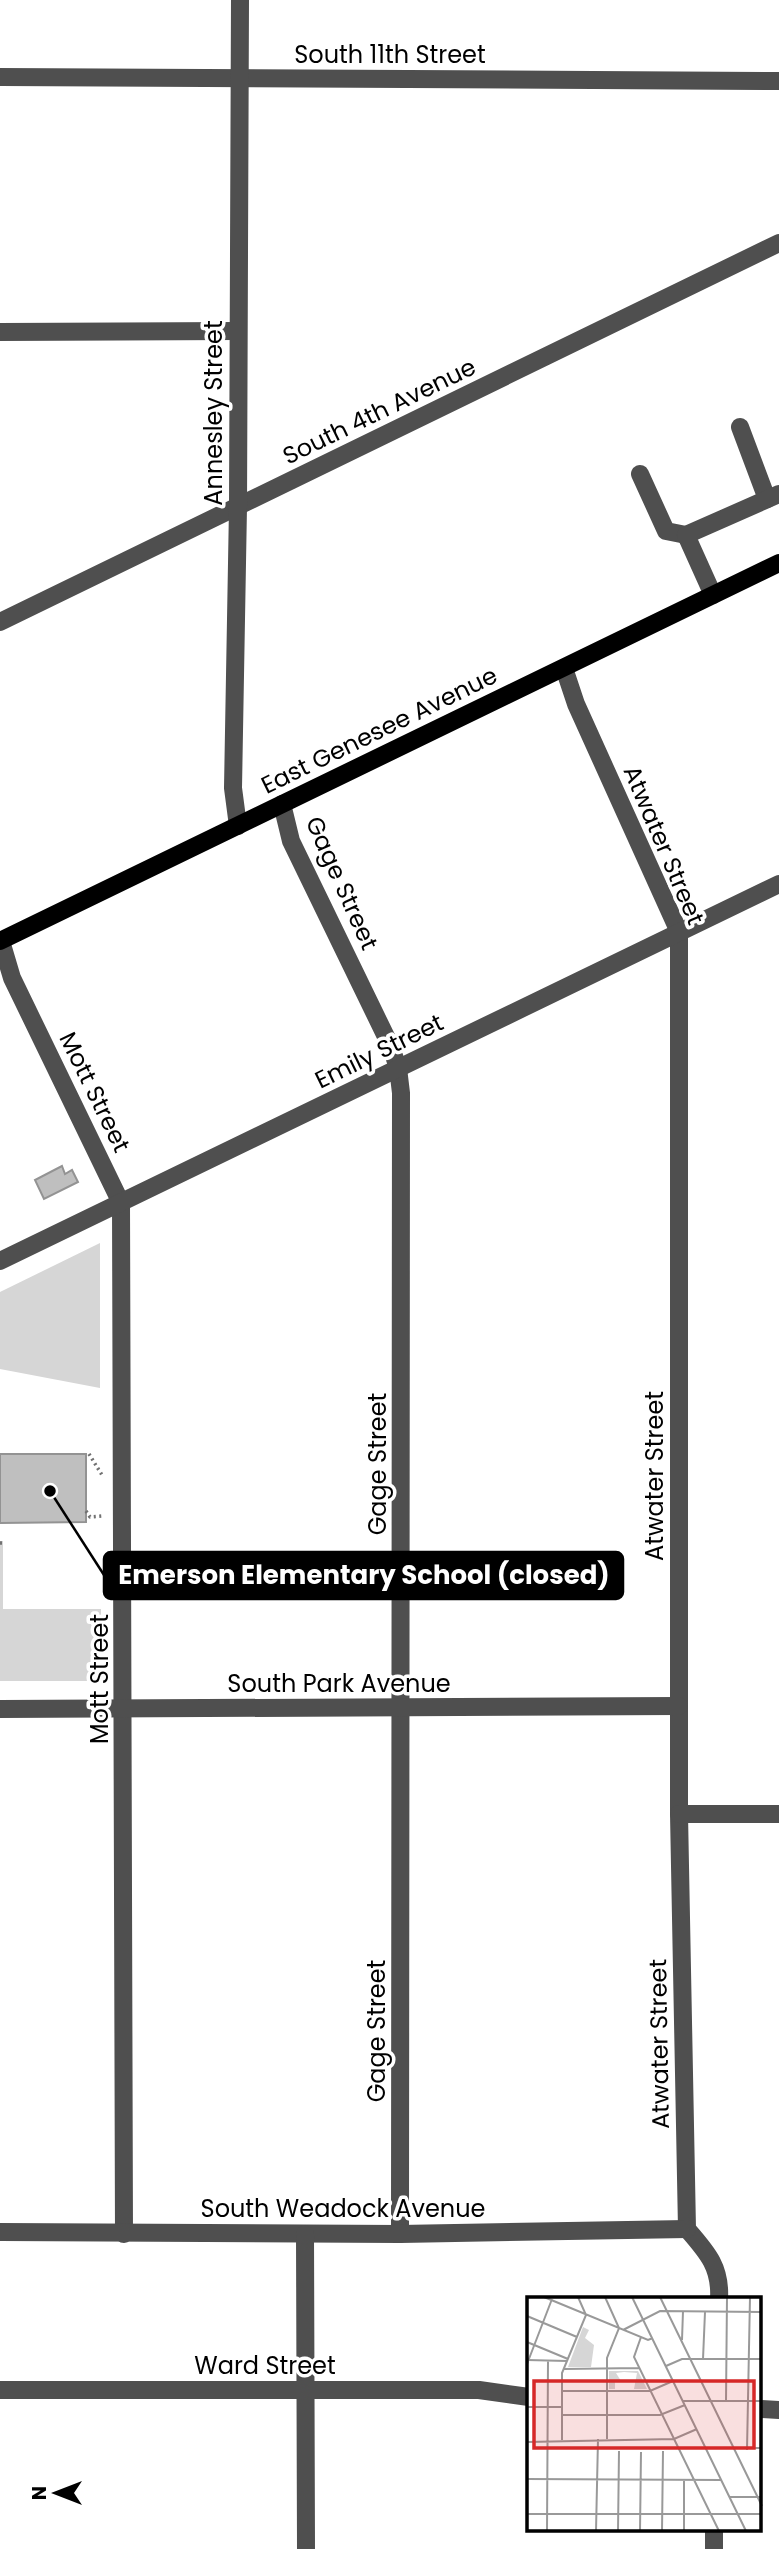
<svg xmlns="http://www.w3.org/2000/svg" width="779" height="2549" viewBox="0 0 779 2549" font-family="Poppins,sans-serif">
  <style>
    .green { fill: #d6d6d6 }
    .building { fill: #bfbfbf; stroke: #939393; stroke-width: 2 }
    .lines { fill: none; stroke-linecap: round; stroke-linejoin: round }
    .path { stroke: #717171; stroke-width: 3.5; stroke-dasharray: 2 3.5; stroke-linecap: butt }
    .minor { stroke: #4f4f4f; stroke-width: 18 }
    .major { stroke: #000; stroke-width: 18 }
    .labels { text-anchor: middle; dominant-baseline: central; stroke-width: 7; stroke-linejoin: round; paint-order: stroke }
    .street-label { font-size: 24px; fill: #000; stroke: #fff }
    .inset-road { fill: none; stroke: #999; stroke-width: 2 }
    .view { fill: #d62828; fill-opacity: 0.15; stroke: #d62828; stroke-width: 3.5 }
    .inset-edge { fill: none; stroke: #000; stroke-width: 3.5 }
    .leader { fill: none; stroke: #000; stroke-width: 2.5 }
    .callout-dot { fill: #000; stroke: #fff; stroke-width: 2.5 }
    .callout { fill: #000; stroke: #000; stroke-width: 2.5 }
    .callout-label { font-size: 26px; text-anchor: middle; font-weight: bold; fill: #fff }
  </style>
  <rect width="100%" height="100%" fill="#fff"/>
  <!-- green -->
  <g class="green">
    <polygon points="100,1243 100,1388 0,1369 0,1292"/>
    <polygon points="0,1541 3,1541 3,1609 101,1609 101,1681 0,1681"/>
  </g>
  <!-- building -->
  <g class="building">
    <polygon points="62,1166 65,1174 72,1170 78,1182 44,1199 35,1180"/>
    <polygon points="0,1454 86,1454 86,1522 0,1523"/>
  </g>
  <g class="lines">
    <!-- path -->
    <g class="path">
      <polyline points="89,1454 102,1475"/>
      <polyline points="86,1511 90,1517 102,1516"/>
      <polyline points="0,1543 3,1543"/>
    </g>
    <!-- minor -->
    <g class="minor">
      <polyline points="0,77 779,81"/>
      <polyline points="0,332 238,331"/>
      <polyline points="740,427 767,499"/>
      <polyline points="640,474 666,531 686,535"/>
      <polyline points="713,595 686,535 779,494"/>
      <polyline points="0,622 779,243"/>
      <path d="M564,668L576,704L679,932V1814L687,2229C707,2252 721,2267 719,2299"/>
      <polyline points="282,804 291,841 391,1047 398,1068 401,1093 400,2234"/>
      <polyline points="238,826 233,788 238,507 240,0"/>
      <polyline points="1,941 12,978 121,1203 124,2234"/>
      <polyline points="0,1261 779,884"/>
      <polyline points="0,1709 679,1706"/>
      <polyline points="679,1814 779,1814"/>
      <polyline points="0,2232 400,2234 687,2229"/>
      <polyline points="305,2234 306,2549"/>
      <polyline points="0,2390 479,2390 529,2397"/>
      <polyline points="760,2409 779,2410"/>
      <polyline points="714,2530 714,2549"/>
    </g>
    <!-- major -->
    <polyline class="major" points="0,941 779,563"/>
  </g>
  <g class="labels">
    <!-- street labels -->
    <g class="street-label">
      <text x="390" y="54">South 11th Street</text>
      <text transform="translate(379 411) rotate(-26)">South 4th Avenue</text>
      <text transform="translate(213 413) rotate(-90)">Annesley Street</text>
      <text transform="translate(379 730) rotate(-26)">East Genesee Avenue</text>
      <text transform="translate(664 845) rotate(67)">Atwater Street</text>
      <text transform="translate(342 883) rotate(66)">Gage Street</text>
      <text transform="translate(379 1051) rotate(-26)">Emily Street</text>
      <text transform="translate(95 1092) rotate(64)">Mott Street</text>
      <text transform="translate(377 1464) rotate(-90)">Gage Street</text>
      <text transform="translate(654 1476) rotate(-90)">Atwater Street</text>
      <text transform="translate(99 1679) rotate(-90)">Mott Street</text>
      <text x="339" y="1683">South Park Avenue</text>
      <text transform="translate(376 2031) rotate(-90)">Gage Street</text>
      <text transform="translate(659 2044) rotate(-91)">Atwater Street</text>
      <text x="343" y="2208">South Weadock Avenue</text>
      <text x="265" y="2365">Ward Street</text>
    </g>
  </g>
  <!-- overview -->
  <g transform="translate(527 2297)">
    <rect width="234" height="234" fill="#fff"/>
    <path d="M56,30L62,33L58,41L67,48L64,70H41ZM82,74H111L120,92H107L110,76L97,75L89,76L94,84H88V92H82Z" fill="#d6d6d6"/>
    <path class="inset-road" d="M17,0L121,43L126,41M78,0L92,31L80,61V142M105,0L219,234M133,0L235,209M0,19L50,40M96,33L133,14L235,15M114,40L107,60L192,234M155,43L156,14M0,45L41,62M176,62L178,15M0,63L40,64M0,67L25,2M139,69L155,62H235M37,72L112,71M35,94H123L146,84M156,104H235M199,104L200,0M0,110H35M35,118H133L158,108M35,143V76L59,18L51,0M0,145L147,142L170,132M179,151H235M220,153L223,0M0,182L194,183M203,200H235M0,217H235M20,234L21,63M69,234L71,142M91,234L92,154M113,234L114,155M135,234L136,154M157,234V182"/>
    <path class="view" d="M7,84H227V151H7Z"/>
    <rect width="234" height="234" class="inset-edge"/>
  </g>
  <!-- callouts -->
  <path class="leader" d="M50 1491L104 1575"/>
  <circle class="callout-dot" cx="50" cy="1491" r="7"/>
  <rect class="callout" x="104" y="1552" width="519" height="47" rx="7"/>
  <g class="callout-label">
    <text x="364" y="1584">Emerson Elementary School (closed)</text>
  </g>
  <!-- north arrow -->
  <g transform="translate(56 2493) rotate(270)" stroke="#ffffff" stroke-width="5" paint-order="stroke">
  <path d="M0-5L12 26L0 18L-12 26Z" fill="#000000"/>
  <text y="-10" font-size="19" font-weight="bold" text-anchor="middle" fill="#000000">N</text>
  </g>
</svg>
